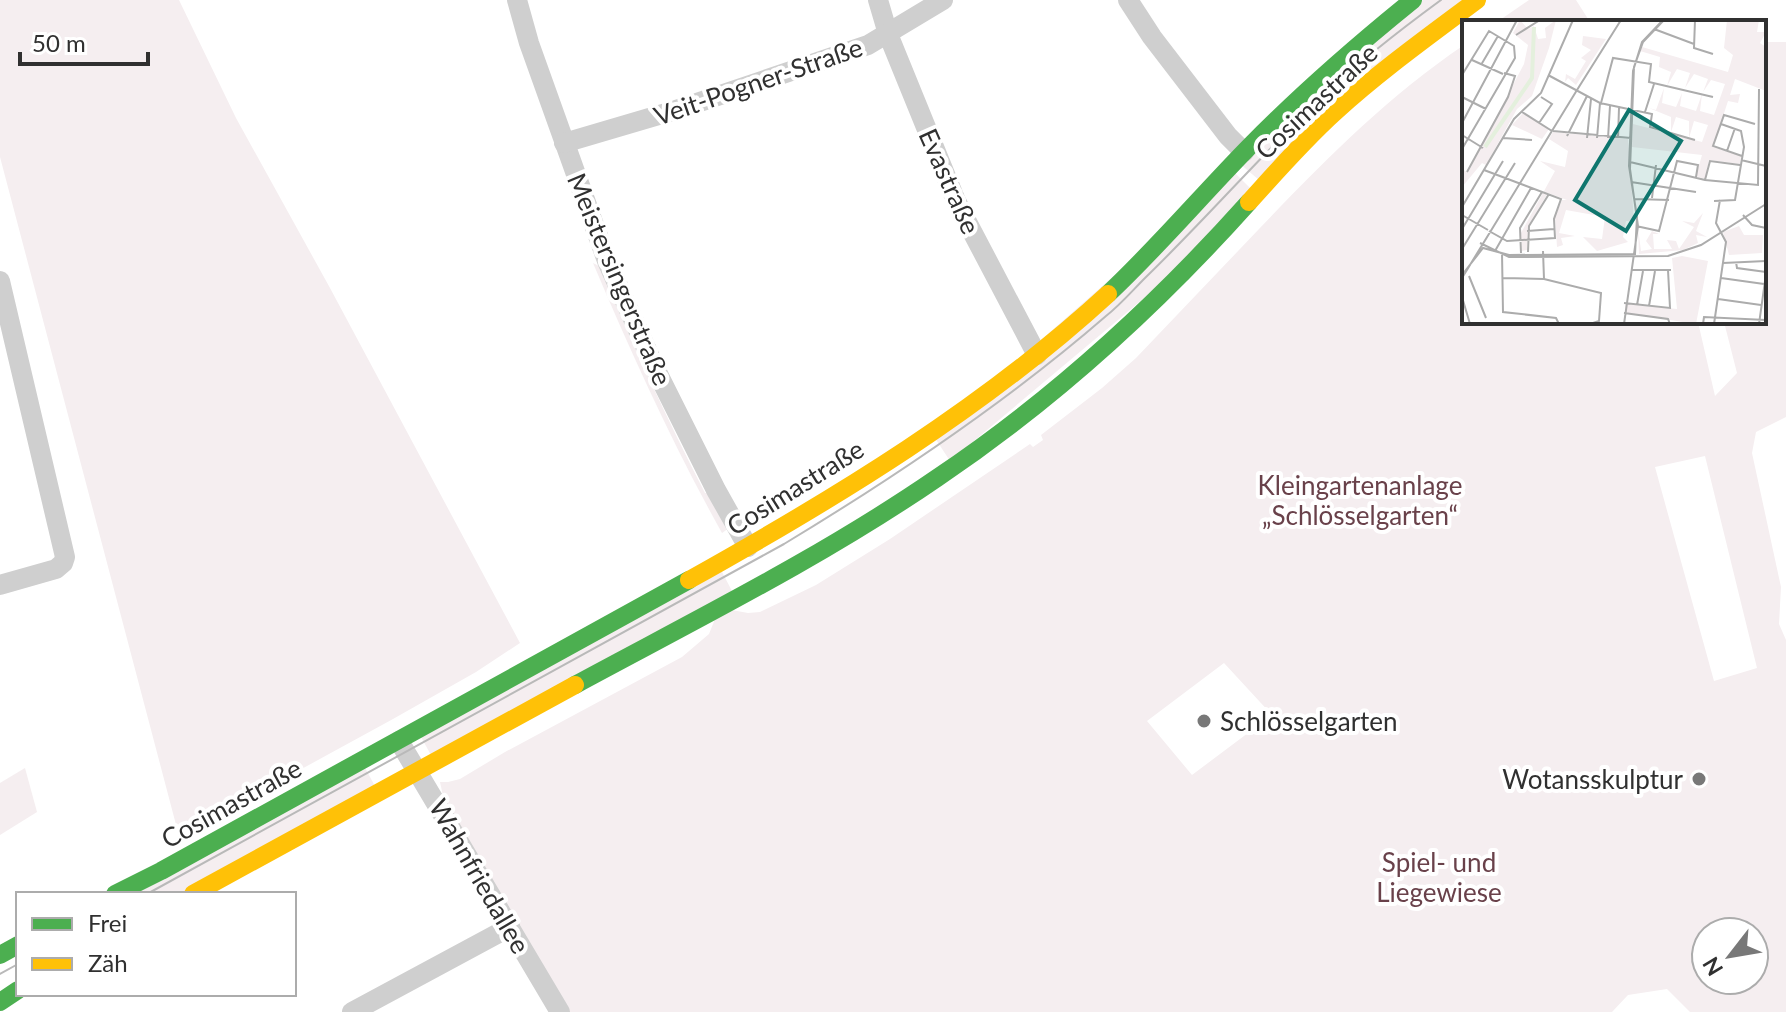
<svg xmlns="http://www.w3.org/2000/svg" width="1786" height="1012" viewBox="0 0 1786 1012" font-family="Lato,sans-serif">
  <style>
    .green { fill: #f5eef0; fill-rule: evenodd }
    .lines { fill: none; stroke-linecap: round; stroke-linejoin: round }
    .street { stroke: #cfcfcf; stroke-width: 20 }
    .fast { stroke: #4caf50; stroke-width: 18 }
    .slow { stroke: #ffc107; stroke-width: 18 }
    .tram { stroke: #b9b9b9; stroke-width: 2 }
    .poi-dot { fill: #787878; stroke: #fff; stroke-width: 3 }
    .labels { text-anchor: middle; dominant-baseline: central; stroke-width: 8; stroke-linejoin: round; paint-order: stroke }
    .street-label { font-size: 26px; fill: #303030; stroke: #fff }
    .park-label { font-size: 26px; fill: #69414a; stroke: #fff }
    .poi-label { font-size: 26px; fill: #303030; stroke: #fff; text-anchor: start }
    .inset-river { fill: none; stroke: #e4f0dd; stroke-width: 4 }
    .inset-road { fill: none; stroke: #acacac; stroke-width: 2 }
    .view { fill: #0f766e; fill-opacity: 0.15; stroke: #0f766e; stroke-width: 4 }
    .inset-edge { fill: none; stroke: #303030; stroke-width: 4 }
  </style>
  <rect width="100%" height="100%" fill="#fff"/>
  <!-- green -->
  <g class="green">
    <polygon points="0,0 179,0 236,118 330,288 520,643 476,672 393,719 179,836 0,157"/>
    <polygon points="1423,0 1470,0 1259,180 1239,163"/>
    <polygon points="1529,0 1576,0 1590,22 1497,22"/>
    <path d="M1764,42H1786V417L1756,432L1752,453L1781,587L1779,624L1786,640V1012H1690L1667,989L1628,995L1612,1012H566L445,805L440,782H448L460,779L505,752L682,657L709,634L715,619L726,609L748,613L760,612L816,585L890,539L1030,444L1033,447L1043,440L1041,435L1102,388L1136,358C1177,315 1218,272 1259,229C1323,162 1387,97 1464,45V322H1698L1715,396L1737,373L1724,322H1764ZM1705,456L1757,668L1714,681L1655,467ZM1224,663L1272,715L1192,775L1147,721ZM1706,932H1754V980H1706Z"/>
    <polygon points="1233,171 1251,189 1168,278 950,461 933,435"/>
    <path d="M593,263L599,266C632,343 667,419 705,493H712L729,528L722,533C673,445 632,355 593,263Z"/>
    <polygon points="721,570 733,593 432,757 420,735"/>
    <polygon points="364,766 376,788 183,894 130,894"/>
    <polygon points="25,768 37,812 0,835 0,783"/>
  </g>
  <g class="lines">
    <!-- street -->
    <g class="street">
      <polyline points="517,0 529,43 607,261 655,368 716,490 748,547"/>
      <polyline points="878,0 888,34 956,201 1037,355"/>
      <polyline points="1128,0 1152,37 1228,136 1244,152"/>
      <polyline points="564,143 676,110 868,45 943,0"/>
      <polyline points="0,281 65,557 63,563 56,569 0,585"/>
      <polyline points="399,741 560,1012"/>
      <polyline points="352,1012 510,927"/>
    </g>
    <!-- fast -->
    <g class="fast">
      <path d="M1108,294C1157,248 1201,196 1248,148C1300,95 1356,46 1413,0"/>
      <path d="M575,685C697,619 822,557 937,478C1053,400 1156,306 1249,202"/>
      <polyline points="115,894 161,871 689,580"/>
      <polyline points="0,955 18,945"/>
      <polyline points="0,1002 18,990"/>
    </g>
    <!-- slow -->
    <g class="slow">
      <path d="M1249,202C1277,171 1304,140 1335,112C1380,71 1429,36 1477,0"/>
      <path d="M689,580C836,498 984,408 1108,294"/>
      <polyline points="193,894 575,685"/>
    </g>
    <!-- tram -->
    <g class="tram">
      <path d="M147,894L784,544C895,477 1007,402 1106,316C1120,305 1132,291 1145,278C1206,219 1262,154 1323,96C1360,61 1400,30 1441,0"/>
      <polyline points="0,974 18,964"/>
    </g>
  </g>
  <!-- markers -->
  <g class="poi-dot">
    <circle cx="1204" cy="721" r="8"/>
    <circle cx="1699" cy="779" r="8"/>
  </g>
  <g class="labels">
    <!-- street labels -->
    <g class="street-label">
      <text transform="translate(758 81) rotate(-19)">Veit-Pogner-Straße</text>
      <text transform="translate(1316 101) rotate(-43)">Cosimastraße</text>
      <text transform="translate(950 181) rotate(66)">Evastraße</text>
      <text transform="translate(620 279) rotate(67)">Meistersingerstraße</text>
      <text transform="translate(795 487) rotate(-32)">Cosimastraße</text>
      <text transform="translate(231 803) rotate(-29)">Cosimastraße</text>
      <text transform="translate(480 876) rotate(60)">Wahnfriedallee</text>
    </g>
    <!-- park labels -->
    <g class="park-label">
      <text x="1360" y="485">Kleingartenanlage<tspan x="1360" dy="30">„Schlösselgarten“</tspan></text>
      <text x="1439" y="862">Spiel- und<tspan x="1439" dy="30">Liegewiese</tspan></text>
    </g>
    <!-- poi labels -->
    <g class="poi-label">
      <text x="1220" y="721">Schlösselgarten</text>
      <text x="1683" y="779" text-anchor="end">Wotansskulptur</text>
    </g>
  </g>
  <!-- overview -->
  <g transform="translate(1462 20)">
    <rect width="304" height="304" fill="#fff"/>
    <path d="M58,0L66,9L72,6L76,19L84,18L83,8L94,0L87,28L70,76L55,89L24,145L20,143L0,167V149L5,152L62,44L66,25L51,13ZM265,0H297L295,12H304L298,23L304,27V71L273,59L268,75L278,74L276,83L266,81L251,127L279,136L278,144L247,140L243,159L234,156L240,135L170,127L171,104L240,122L246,105L232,101L227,118V101L214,97L209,112V97L187,88L194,90L202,68L200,83L214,87L220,73L218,86L234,91L240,74L238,91L252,95L263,64L249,60L241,72L246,59L232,54L223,68L228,53L215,49L205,66L209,52L197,47L198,37L178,31L180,27L266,52L271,35L262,28ZM121,16L144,19L114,65L106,58L103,62L104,54L113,59L124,41L119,38L129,30L120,25ZM61,93L87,109L80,119L50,105ZM91,112L166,119L172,201H164L161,217L166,222L135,231L121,217L140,219L143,197L104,190L97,213L113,216L99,218L101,225L95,227L93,197L100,180H105L86,173L66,206L65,230L60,231L59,213L93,151L78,141L103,147L106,131L87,119ZM241,193L234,211L245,217L234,215L236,223L221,230L177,234L176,208L179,231L190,229L184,221L190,211L197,214H191L192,229H210L205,220L214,221L217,229L232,207L220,201L232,203ZM277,206L282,215H301L300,233L267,235L261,212ZM220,236L246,241L234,304L163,293V284L215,289L210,238Z" fill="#f5eef0"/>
    <path class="inset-river" d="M23,127L70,58L72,7"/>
    <path class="inset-road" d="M233,0L232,28L251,34M192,9L232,24M54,15L78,0M10,40L41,54M19,45L36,16M0,55L27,11L52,26L53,38L0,129M86,55L138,83L190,94L188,107L233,120M115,70L159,0M0,77L24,89M139,83L151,38L189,44L187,62L251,77M60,92L90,111M183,92L192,64M0,103L55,0M77,103L90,84L79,77M91,111L169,118M0,115L21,128M105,116L125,76M41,118L70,120M125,118L129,79M135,118L138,83M146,118L148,86M156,118L157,88M265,131L273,108M280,136L251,126L262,95L293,104M279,140L304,146M168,142L243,160L296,165L297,69M22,150L99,179L92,199L93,218L45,221L27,211M5,152L46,77L53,56L42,53M243,160L248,141L278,145M169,162L234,172M190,178L194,145M173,179L207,180M252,181L273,180L282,127L279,111L259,104M0,187L52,99L79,73L111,0M0,195L26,210M281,195L290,205L304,208M174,206L197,211L215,141L236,145L234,157M0,209L41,141M65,211L92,209M18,223L47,237L206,236L239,225L304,184M0,229L53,143M33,231L69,168M81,231L82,259M66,232L67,206L87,174M40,233L41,292L94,298L97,304M59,233L58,208L80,172M274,242L275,248L304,252M261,243L304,241M169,250H209M0,255L21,228L47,235L173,234L175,197L167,146L171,51L180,22L201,0M7,256L24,298M0,258L115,70M41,258L82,259L139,273L137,301L128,304M259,258L302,264M0,277L8,304M256,279L299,285M162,283L208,288L206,250M175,285L181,251M187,286L193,251M162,293L206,299L208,304M162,304L176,206L168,149L172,47L181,22L202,0M241,304L242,297L304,300M252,304L264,222L254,203L258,180M297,304L304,254"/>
    <path class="view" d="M167,90L219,121L164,211L113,180Z"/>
    <rect width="304" height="304" class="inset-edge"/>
  </g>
  <!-- legend -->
  <rect x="16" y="892" width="280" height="104" fill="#ffffff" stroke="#acacac" stroke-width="2"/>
  <rect x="32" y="918" width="40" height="12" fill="#4caf50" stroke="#acacac" stroke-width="2"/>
  <text x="88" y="932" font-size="24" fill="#303030">Frei</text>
  <rect x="32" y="958" width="40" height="12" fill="#ffc107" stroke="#acacac" stroke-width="2"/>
  <text x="88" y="972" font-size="24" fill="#303030">Zäh</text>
  <!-- north arrow -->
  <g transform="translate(1730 956) rotate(239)"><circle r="38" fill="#ffffff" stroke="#acacac" stroke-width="2"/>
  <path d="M0-6L14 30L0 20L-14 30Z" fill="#787878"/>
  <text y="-12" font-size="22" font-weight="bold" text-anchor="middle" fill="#303030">N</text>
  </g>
  <!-- scale -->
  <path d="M20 52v12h128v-12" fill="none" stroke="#303030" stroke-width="4"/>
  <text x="32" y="52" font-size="24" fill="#303030" stroke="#ffffff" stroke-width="6" paint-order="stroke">50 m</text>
</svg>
